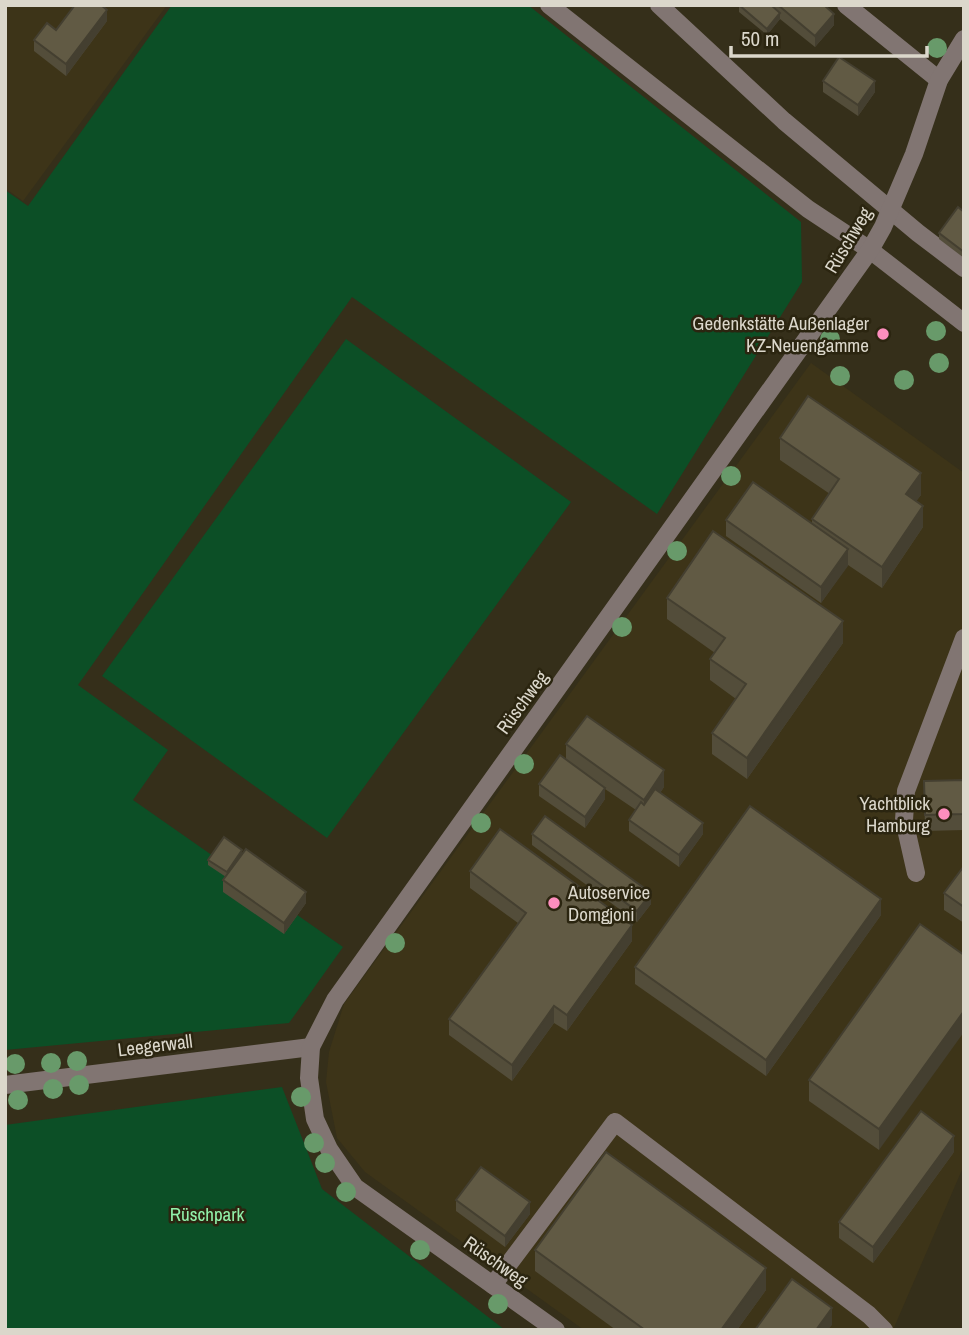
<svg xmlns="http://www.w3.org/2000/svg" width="969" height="1335" viewBox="0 0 969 1335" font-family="'Archivo Narrow',sans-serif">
	<rect width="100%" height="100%" fill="#352f1a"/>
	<g fill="#3d3418">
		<path d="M5 5H167L23 201 5 188Z"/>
		<path d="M811 363 964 473V1165L893 1330H584L365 1172 337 1138 326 1082 329 1052 344 1004Z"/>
	</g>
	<g fill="#0c4f26">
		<path d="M172 5H528L801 222 802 282 657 514 352 297 78 685 168 750 133 800 343 947 289 1023 5 1050V190L28 206Z"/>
		<path d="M346 339 571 502 327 838 102 676Z"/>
		<path d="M282 1087 322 1189 505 1330H5V1125Z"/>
	</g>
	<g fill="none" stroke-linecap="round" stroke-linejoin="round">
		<g stroke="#817572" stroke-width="18">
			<path d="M549 5 808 209 870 250 964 323"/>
			<path d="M659 5 784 121 918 233 964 268"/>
			<path d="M846 5 939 80"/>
			<path d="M916 873 904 820 906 791 964 638"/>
			<path d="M5 1085 311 1047"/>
			<path d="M493 1285 615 1122 869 1315 884 1330"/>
			<path d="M556 1330 355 1187 329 1149 315 1119 309 1078 311 1047 335 1000 870 250 883 227 914 154 939 80 964 39"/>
		</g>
	</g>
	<g fill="#689a6a">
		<circle cx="937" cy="48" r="10"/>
		<circle cx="936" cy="331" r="10"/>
		<circle cx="830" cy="339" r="10"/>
		<circle cx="939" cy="363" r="10"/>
		<circle cx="840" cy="376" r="10"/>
		<circle cx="904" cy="380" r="10"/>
		<circle cx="731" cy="476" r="10"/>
		<circle cx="677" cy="551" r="10"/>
		<circle cx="622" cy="627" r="10"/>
		<circle cx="524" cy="764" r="10"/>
		<circle cx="481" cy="823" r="10"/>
		<circle cx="395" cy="943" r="10"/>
		<circle cx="77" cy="1061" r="10"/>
		<circle cx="51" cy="1063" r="10"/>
		<circle cx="15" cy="1064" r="10"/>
		<circle cx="79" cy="1085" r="10"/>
		<circle cx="53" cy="1089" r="10"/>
		<circle cx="301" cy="1097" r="10"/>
		<circle cx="18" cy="1100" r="10"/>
		<circle cx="314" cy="1143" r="10"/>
		<circle cx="325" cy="1163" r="10"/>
		<circle cx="346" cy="1192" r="10"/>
		<circle cx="420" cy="1250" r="10"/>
		<circle cx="498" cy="1304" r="10"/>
	</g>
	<g fill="#534d3a">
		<path d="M739 5H824L834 25 815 47 780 19 767 35 739 12Z"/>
		<path d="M107 21 66 76 34 51V40L56 30Z"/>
		<path d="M823 81 875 92 858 116 823 92Z"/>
		<path d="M964 212V258L939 239V233Z"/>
		<path d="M780 438 921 495 916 501 923 527 882 588 848 565 821 603 726 536V520L812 524V519L830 494 780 460Z"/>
		<path d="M667 598 843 643 747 779 712 754V733L736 699 710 680V659L715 653 667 619Z"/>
		<path d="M566 744 664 787 660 793 703 834 679 867 629 831V820L636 810 605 789V799L585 828 539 796V784L566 760Z"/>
		<path d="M964 780V830L925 831 924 781Z"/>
		<path d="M532 834 651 904 637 922 532 845Z"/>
		<path d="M242 854 306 903 284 934 223 892V880L226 877 208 865V860Z"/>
		<path d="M964 866V923L944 910V893Z"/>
		<path d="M470 871 632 941 567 1031 554 1023 512 1081 449 1035V1019L518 923 470 888Z"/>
		<path d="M881 915 766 1076 635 984V967Z"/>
		<path d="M920 924 879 1150 809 1101V1080Z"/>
		<path d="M954 1152 873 1263 839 1238V1222Z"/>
		<path d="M456 1200 530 1214 505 1247 456 1211Z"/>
		<path d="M535 1250 766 1290 737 1330H616L535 1271Z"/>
	</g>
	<g fill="#443f30">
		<path d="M107 10V21L66 76V64Z"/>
		<path d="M780 13V19L767 35V29Z"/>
		<path d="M834 14V25L815 47V36Z"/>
		<path d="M875 81V92L858 116V105Z"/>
		<path d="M921 473V495L906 515V494Z"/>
		<path d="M923 506V527L882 588V567Z"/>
		<path d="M848 549V566L821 603V587Z"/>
		<path d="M843 621V643L747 779V758Z"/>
		<path d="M664 770V787L644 816V800Z"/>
		<path d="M605 788V799L585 828V817Z"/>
		<path d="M703 823V834L679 867V855Z"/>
		<path d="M242 850V855L227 878V872Z"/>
		<path d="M306 892V903L284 934V923Z"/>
		<path d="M651 893V904L637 922V911Z"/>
		<path d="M881 899V915L766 1076V1060Z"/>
		<path d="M632 925V941L567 1031V1015Z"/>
		<path d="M554 1006V1023L512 1081V1065Z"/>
		<path d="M964 1011V1032L879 1150V1129Z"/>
		<path d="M954 1136V1152L873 1263V1247Z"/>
		<path d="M530 1202V1214L505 1247V1236Z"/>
		<path d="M766 1268V1290L737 1330H721Z"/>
		<path d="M832 1308V1325L828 1330H816Z"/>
	</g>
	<g fill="#615a44" stroke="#443f30" stroke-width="2">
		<path d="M75 5H101L107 10 66 64 34 40 47 23 56 30Z"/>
		<path d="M739 5H771L780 13 767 29Z"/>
		<path d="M778 5H824L834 14 815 36Z"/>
		<path d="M839 57 875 81 858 105 823 81Z"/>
		<path d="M958 207 964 212V252L939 233Z"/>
		<path d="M808 396 921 473 906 494 923 506 882 567 812 519 839 479 780 438Z"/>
		<path d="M753 482 848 549 821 587 726 520Z"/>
		<path d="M713 531 843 621 747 758 712 733 746 684 710 659 725 638 667 598Z"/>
		<path d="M587 716 664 770 644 800 566 744Z"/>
		<path d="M560 755 605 788 585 817 539 784Z"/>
		<path d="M964 780V814L925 815 924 781Z"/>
		<path d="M655 789 703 823 679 855 629 820 641 802 644 805Z"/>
		<path d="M750 806 881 899 766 1060 635 967Z"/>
		<path d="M545 816 651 893 637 911 532 834Z"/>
		<path d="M500 829 632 925 567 1015 554 1006 512 1065 449 1019 526 913 470 871Z"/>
		<path d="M224 837 242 850 227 872 208 860Z"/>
		<path d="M246 849 306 892 284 923 223 880Z"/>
		<path d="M964 866V907L944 893Z"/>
		<path d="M920 924 964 955V1011L879 1129 809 1080Z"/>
		<path d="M921 1111 954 1136 873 1247 839 1222Z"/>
		<path d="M606 1152 766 1268 721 1330H645L535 1250Z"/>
		<path d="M481 1167 530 1202 505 1236 456 1200Z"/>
		<path d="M792 1279 832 1308 816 1330H755Z"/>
	</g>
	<g fill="#fd8ebe" stroke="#2b2510" stroke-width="2.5">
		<circle cx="883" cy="334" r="7"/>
		<circle cx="944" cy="814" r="7"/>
		<circle cx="554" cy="903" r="7"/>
	</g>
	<g text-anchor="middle" stroke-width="5" stroke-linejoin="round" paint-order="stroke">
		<g font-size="19" fill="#dbd7cb" stroke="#2b2510">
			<text transform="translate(848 240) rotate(-59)" y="7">Rüschweg</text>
			<text transform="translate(522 702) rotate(-54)" y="7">Rüschweg</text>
			<text transform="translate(155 1045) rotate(-7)" y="7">Leegerwall</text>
			<text transform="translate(496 1261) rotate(35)" y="7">Rüschweg</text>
		</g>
		<g font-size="19" fill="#dbd7cb" stroke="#2b2510" text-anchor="end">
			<text x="869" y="330">Gedenkstätte Außenlager<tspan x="869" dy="22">KZ-Neuengamme</tspan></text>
			<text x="930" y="810">Yachtblick<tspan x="930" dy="22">Hamburg</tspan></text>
			<text x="568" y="899" text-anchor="start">Autoservice<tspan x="568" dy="22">Domgjoni</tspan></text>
		</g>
		<g font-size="19" fill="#92f2ab" stroke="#2b2510">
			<text x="207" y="1221">Rüschpark</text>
		</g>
	</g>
	<rect width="969" height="1335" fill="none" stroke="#dbd7cb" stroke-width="14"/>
	<path d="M731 46v10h196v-10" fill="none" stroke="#dbd7cb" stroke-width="3.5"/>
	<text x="741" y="46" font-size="21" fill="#dbd7cb" stroke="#2b2510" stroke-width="5" paint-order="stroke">50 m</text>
</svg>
